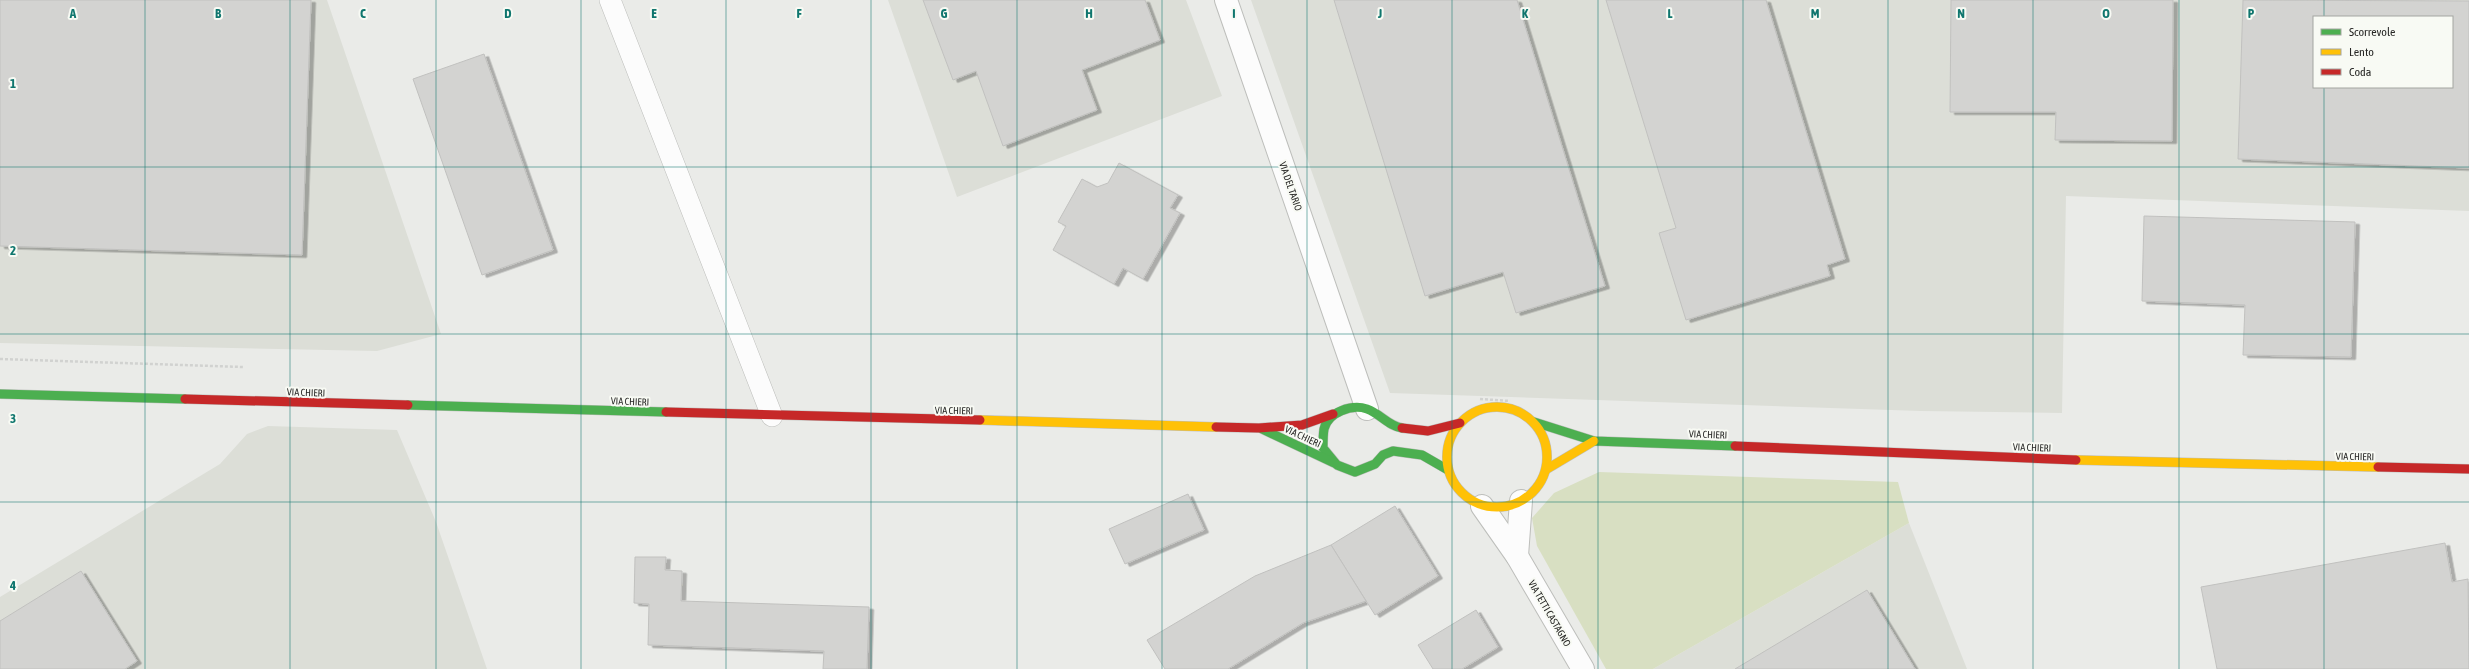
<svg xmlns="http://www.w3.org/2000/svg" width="2469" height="669" viewBox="0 0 2469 669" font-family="'Asap Condensed',sans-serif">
	<defs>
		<filter id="shadow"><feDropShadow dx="4.5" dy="2.5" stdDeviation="0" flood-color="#0004"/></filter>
	</defs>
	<rect width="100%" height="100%" fill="#eaebe8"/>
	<g fill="#dcded7" fill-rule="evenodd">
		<path d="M0 0H327L441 334 377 351 0 343Z"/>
		<path d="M888 0H1186L1222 96 957 197Z"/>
		<path d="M1251 0H2469V211L2066 196 2062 413 1921 411 1390 393ZM2314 17H2452V87H2314Z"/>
		<path d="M268 426 397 430 436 522 487 669H0V597L220 464 247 434Z"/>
		<path d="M1909 523 1967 669H1653Z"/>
	</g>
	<path fill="#d8dfc2" d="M1599 472 1898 482 1909 523 1653 669H1606L1537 546 1532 518 1554 493Z"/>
	<g fill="#d3d3d1" stroke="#c1c1bf" fill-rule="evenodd" filter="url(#shadow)">
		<path d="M0 0H311L302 255 0 246Z"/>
		<path d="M923 0H1145L1160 40 1082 70 1097 110 1003 146 976 71 953 80Z"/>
		<path d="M1334 0H1517L1605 286 1516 313 1503 272 1425 296Z"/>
		<path d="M1606 0H1766L1845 259 1827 265 1830 276 1686 320 1659 233 1676 228Z"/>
		<path d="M1951 0H2173L2172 141 2055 140 2056 112H1950Z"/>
		<path d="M2243 0 2469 1V168L2238 159ZM2314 17H2452V87H2314Z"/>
		<path d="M484 54 553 250 482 275 413 79Z"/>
		<path d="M1119 163 1178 195 1170 208 1180 213 1143 279 1123 268 1114 284 1053 250 1066 226 1058 222 1082 179 1097 187 1108 183Z"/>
		<path d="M2144 216 2355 222 2351 357 2243 355 2245 305 2142 301Z"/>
		<path d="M1188 494 1204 530 1125 564 1109 529Z"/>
		<path d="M1395 506 1438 576 1375 615 1331 545Z"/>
		<path d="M2445 543 2452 582 2468 579 2469 669H2217L2201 587Z"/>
		<path d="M1331 545 1366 601 1303 623 1228 669H1165L1147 640 1255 576Z"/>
		<path d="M635 557H666L665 570 682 571 681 601 869 607 867 669H823L824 651 648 645 649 604 634 603Z"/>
		<path d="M81 571 137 661 125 669H0V621Z"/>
		<path d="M1867 590 1915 669H1735Z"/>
		<path d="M1476 610 1498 647 1462 669H1433L1418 645Z"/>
	</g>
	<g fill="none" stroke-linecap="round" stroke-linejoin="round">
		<g stroke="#bdbebb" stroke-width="22">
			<path id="lane" d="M610 0 772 416"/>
		</g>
		<g stroke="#bdbebb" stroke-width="24">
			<g id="street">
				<path d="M1226 0 1367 409"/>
				<path d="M1482 506 1517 556 1583 669"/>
				<path d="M1517 556 1521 501"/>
			</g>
		</g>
		<g stroke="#bdbebb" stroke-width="10">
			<g id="fast">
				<path d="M0 394 185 399"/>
				<path d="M408 405 666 412"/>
				<path d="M1534 422 1594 441 1735 446"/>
				<path d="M1402 428C1388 426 1381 414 1367 409 1352 404 1328 412 1324 429 1323 435 1323 442 1323 448L1337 465 1355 472 1375 464 1383 455 1393 451 1422 455 1448 470"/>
				<path d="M1262 429 1334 463"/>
			</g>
		</g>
		<g stroke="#bdbebb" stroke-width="10">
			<g id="slow">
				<circle cx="1497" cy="457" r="50"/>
				<path d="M980 420 1216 427"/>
				<path d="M2076 460 2378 467"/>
				<path d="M1547 469 1594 441"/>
			</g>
		</g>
		<g stroke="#bdbebb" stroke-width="10">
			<g id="jam">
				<path d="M185 399 408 405"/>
				<path d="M666 412 980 420"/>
				<path d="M1216 427 1259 428 1302 425 1333 414"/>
				<path d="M1402 428 1428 431 1460 423"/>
				<path d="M1735 446 2076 460"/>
				<path d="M2378 467 2469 469"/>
			</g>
		</g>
		<g stroke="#d1d2d0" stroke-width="2.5" stroke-dasharray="3 2" stroke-linecap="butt">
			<path d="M0 359 243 367"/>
			<path d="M1480 399 1510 401"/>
		</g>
		<use href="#lane" stroke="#fcfcfc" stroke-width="21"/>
		<use href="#street" stroke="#fcfcfc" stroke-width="22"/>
		<use href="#fast" stroke="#4caf50" stroke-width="9"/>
		<use href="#slow" stroke="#ffc107" stroke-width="9"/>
		<use href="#jam" stroke="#c62828" stroke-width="9"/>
	</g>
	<path fill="none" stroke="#0f766e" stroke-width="1" stroke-opacity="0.55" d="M145 0V669M290 0V669M436 0V669M581 0V669M726 0V669M871 0V669M1017 0V669M1162 0V669M1307 0V669M1452 0V669M1598 0V669M1743 0V669M1888 0V669M2033 0V669M2179 0V669M2324 0V17M2324 87V669M0 167H2469M0 334H2469M0 502H2469"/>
	<g text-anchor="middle" stroke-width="4" stroke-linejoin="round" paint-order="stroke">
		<g font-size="10" fill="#272725" stroke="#f8faf4">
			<text transform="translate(1291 186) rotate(71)" y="4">VIA DEL TARIO</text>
			<text transform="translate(306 392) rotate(2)" y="4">VIA CHIERI</text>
			<text transform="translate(630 401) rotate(2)" y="4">VIA CHIERI</text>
			<text transform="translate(954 410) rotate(1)" y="4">VIA CHIERI</text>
			<text transform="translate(1708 434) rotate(2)" y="4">VIA CHIERI</text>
			<text transform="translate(1303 436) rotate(25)" y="4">VIA CHIERI</text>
			<text transform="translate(2032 447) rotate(2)" y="4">VIA CHIERI</text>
			<text transform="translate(2355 456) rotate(1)" y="4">VIA CHIERI</text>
			<text transform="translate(1550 613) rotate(60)" y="4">VIA TETTI CASTAGNO</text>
		</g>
	</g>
	<g font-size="13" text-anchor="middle" font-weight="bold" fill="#0f766e" stroke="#f8faf4" stroke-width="4" stroke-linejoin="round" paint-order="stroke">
		<text x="73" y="18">A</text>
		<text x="218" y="18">B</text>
		<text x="363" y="18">C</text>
		<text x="508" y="18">D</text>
		<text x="654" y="18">E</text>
		<text x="799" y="18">F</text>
		<text x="944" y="18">G</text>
		<text x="1089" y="18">H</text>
		<text x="1234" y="18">I</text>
		<text x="1380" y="18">J</text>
		<text x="1525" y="18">K</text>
		<text x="1670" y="18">L</text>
		<text x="1815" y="18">M</text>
		<text x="1961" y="18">N</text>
		<text x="2106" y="18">O</text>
		<text x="2251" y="18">P</text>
		<text x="13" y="88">1</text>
		<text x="13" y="255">2</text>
		<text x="13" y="423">3</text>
		<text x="13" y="590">4</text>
	</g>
	<rect x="2313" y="16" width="140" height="72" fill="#f8faf4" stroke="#a4a6a1"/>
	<rect x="2321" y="29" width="20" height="6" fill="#4caf50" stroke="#a4a6a1"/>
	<text x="2349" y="36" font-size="12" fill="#272725">Scorrevole</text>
	<rect x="2321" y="49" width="20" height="6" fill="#ffc107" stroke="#a4a6a1"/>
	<text x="2349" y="56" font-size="12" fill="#272725">Lento</text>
	<rect x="2321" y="69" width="20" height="6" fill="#c62828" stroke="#a4a6a1"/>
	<text x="2349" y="76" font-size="12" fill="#272725">Coda</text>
</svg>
